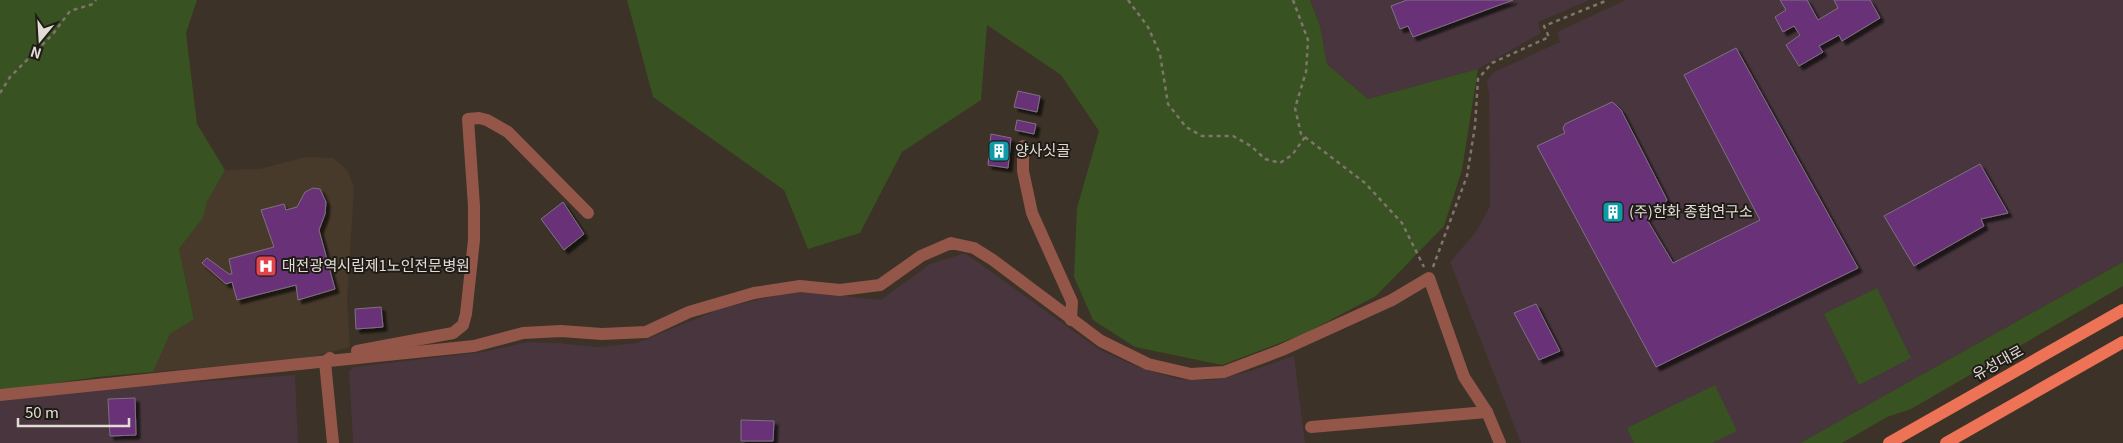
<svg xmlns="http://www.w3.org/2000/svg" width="2123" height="443" viewBox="0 0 2123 443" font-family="Georgia,'Noto Sans KR',serif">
	<defs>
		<filter id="shadow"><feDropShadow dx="4" dy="4" stdDeviation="1" flood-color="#0009"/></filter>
	</defs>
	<rect width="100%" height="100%" fill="#3c3227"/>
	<g fill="#48353d">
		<path d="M1310 0H1590L1538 22 1541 33 1478 69 1368 99 1327 64 1320 26Z"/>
		<path d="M1626 0H2123V262L1800 443H1521L1450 262 1476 232 1490 206 1489 95 1487 81 1494 72 1560 42 1557 32Z"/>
		<path d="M965 253 1100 350 1138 367 1178 379 1214 380 1250 371 1294 356 1305 443H353L349 372 353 367 483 352 528 342 559 343 597 347 637 343 720 309 781 294 808 292 881 300 930 264Z"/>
		<path d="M295 375 298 443H0V401L135 386Z"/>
	</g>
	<path fill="#483a2a" d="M306 157 333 158 347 170 354 187 347 300 350 347 308 358 153 372 170 334 194 318 179 249 203 218 207 202 225 170 260 169Z"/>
	<g fill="#385221">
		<path d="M0 0H197L186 33 197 124 225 170 207 202 203 218 179 249 194 319 170 334 153 372 97 377 0 391Z"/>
		<path d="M627 0H1310L1320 26 1327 64 1368 99 1478 69 1462 170 1444 226 1376 296 1306 333 1222 365 1135 347 1093 320 1074 277 1077 208 1099 131 1061 75 987 25 981 100 902 152 860 233 808 249 784 190 653 97Z"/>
		<path d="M2123 262V286L1911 409 1887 417 1842 443H1800Z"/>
		<path d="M1877 288 1911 358 1859 385 1824 314Z"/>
		<path d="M1715 385 1737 431 1712 443H1634L1627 428Z"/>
	</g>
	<g fill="#693078" stroke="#7d7380" filter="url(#shadow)">
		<path d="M1407 0H1513L1413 37 1408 26 1400 29 1391 6Z"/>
		<path d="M1780 0H1807L1818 20 1838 8 1834 0H1870L1880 18 1842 41 1839 35 1819 46 1823 52 1799 66 1786 45 1800 35 1794 26 1783 32 1775 17 1786 10Z"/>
		<path d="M1736 48 1858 268 1656 367 1537 146 1565 133 1563 128 1565 124 1612 102 1616 105 1621 110 1667 200 1663 205 1646 218 1673 263 1760 220 1684 75Z"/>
		<path d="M1018 91 1040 96 1037 112 1014 107Z"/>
		<path d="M1017 120 1036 124 1034 134 1015 130Z"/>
		<path d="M991 134 1011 138 1008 168 988 165Z"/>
		<path d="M1980 164 2008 213 1981 219 1984 226 1914 266 1884 216Z"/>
		<path d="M313 188 320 189 326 202 325 214 319 230 335 289 298 300 296 285 237 300 232 282 226 284 202 263 207 258 229 274H232L229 259 274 247 261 210 284 204 286 210 297 207 305 192Z"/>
		<path d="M563 202 584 234 564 250 541 219Z"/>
		<path d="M1536 304 1560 351 1539 360 1514 313Z"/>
		<path d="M381 307 383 327 356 329 355 309Z"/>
		<path d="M135 398 136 435 110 436 108 399Z"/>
		<path d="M741 420 774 421 773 441H741Z"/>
	</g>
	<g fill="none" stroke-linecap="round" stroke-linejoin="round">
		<g stroke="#7e766c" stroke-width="2.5" stroke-dasharray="4 4" stroke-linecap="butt">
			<path d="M1128 0 1148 27 1160 54 1168 104 1186 127 1202 136H1233L1251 146 1265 159 1280 163 1292 155 1305 137"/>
			<path d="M1293 0 1308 40 1306 72 1295 108 1301 134 1365 183 1402 223 1424 267"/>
			<path d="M0 93 10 77 53 34 70 11 93 4 96 0"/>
			<path d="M1433 267 1467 176 1475 126 1478 79 1492 63 1549 37 1544 26 1608 0"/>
		</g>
		<g stroke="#935648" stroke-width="12">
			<path d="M1023 146V171L1032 213 1072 302 1071 320"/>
			<path d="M357 351 453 333 463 325 466 314 474 240V206L468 119 479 118 487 120 508 132 588 213"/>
			<path d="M330 358 325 362 333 443"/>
			<path d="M0 395 474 346 523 333 561 331 602 334 646 332 689 312 754 293 800 286 840 290 880 285 921 256 951 243 974 248 993 260 1101 341 1148 364 1191 374 1224 372 1282 350 1392 300 1429 278 1464 377 1487 412 1500 443"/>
			<path d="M1311 427 1487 412"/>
		</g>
		<g stroke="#ee7255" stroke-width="12">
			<path d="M1889 443 2123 310"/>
			<path d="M1946 443 2123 342"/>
		</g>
	</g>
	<defs>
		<g id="building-square" transform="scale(1.125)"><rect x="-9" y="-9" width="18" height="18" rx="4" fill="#0f9aa8" stroke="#1f1b16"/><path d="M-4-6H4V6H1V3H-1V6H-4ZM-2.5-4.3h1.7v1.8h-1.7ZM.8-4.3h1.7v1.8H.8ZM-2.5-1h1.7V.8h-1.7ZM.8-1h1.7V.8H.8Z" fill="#fff"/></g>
		<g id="hospital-square" transform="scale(1.125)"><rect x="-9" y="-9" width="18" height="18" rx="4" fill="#e0444e" stroke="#1f1b16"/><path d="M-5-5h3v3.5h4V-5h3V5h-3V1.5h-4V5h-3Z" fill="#fff"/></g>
	</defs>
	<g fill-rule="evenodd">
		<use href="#building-square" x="999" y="151"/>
		<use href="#building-square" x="1613" y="212"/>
		<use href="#hospital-square" x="266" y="266"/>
	</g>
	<g text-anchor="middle" stroke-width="4" stroke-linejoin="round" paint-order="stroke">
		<g font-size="15" fill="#e2dcd5" stroke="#1f1b16" text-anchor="start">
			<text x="1015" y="156">양사싯골</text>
			<text x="1629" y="217">(주)한화 종합연구소</text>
			<text x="282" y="271">대전광역시립제1노인전문병원</text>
		</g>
		<g font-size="15" fill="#e2dcd5" stroke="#1f1b16">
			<text transform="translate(1998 363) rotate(-29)" y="5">유성대로</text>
		</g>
	</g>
	<g transform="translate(40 40) rotate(198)" stroke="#1f1b16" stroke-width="4" paint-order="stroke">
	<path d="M0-4L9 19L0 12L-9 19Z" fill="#e2dcd5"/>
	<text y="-8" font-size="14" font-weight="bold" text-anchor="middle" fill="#e2dcd5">N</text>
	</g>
	<path d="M18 418v8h111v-8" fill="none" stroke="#e2dcd5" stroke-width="2.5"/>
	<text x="25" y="418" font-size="15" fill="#e2dcd5" stroke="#1f1b16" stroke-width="4" paint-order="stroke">50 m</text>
</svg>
